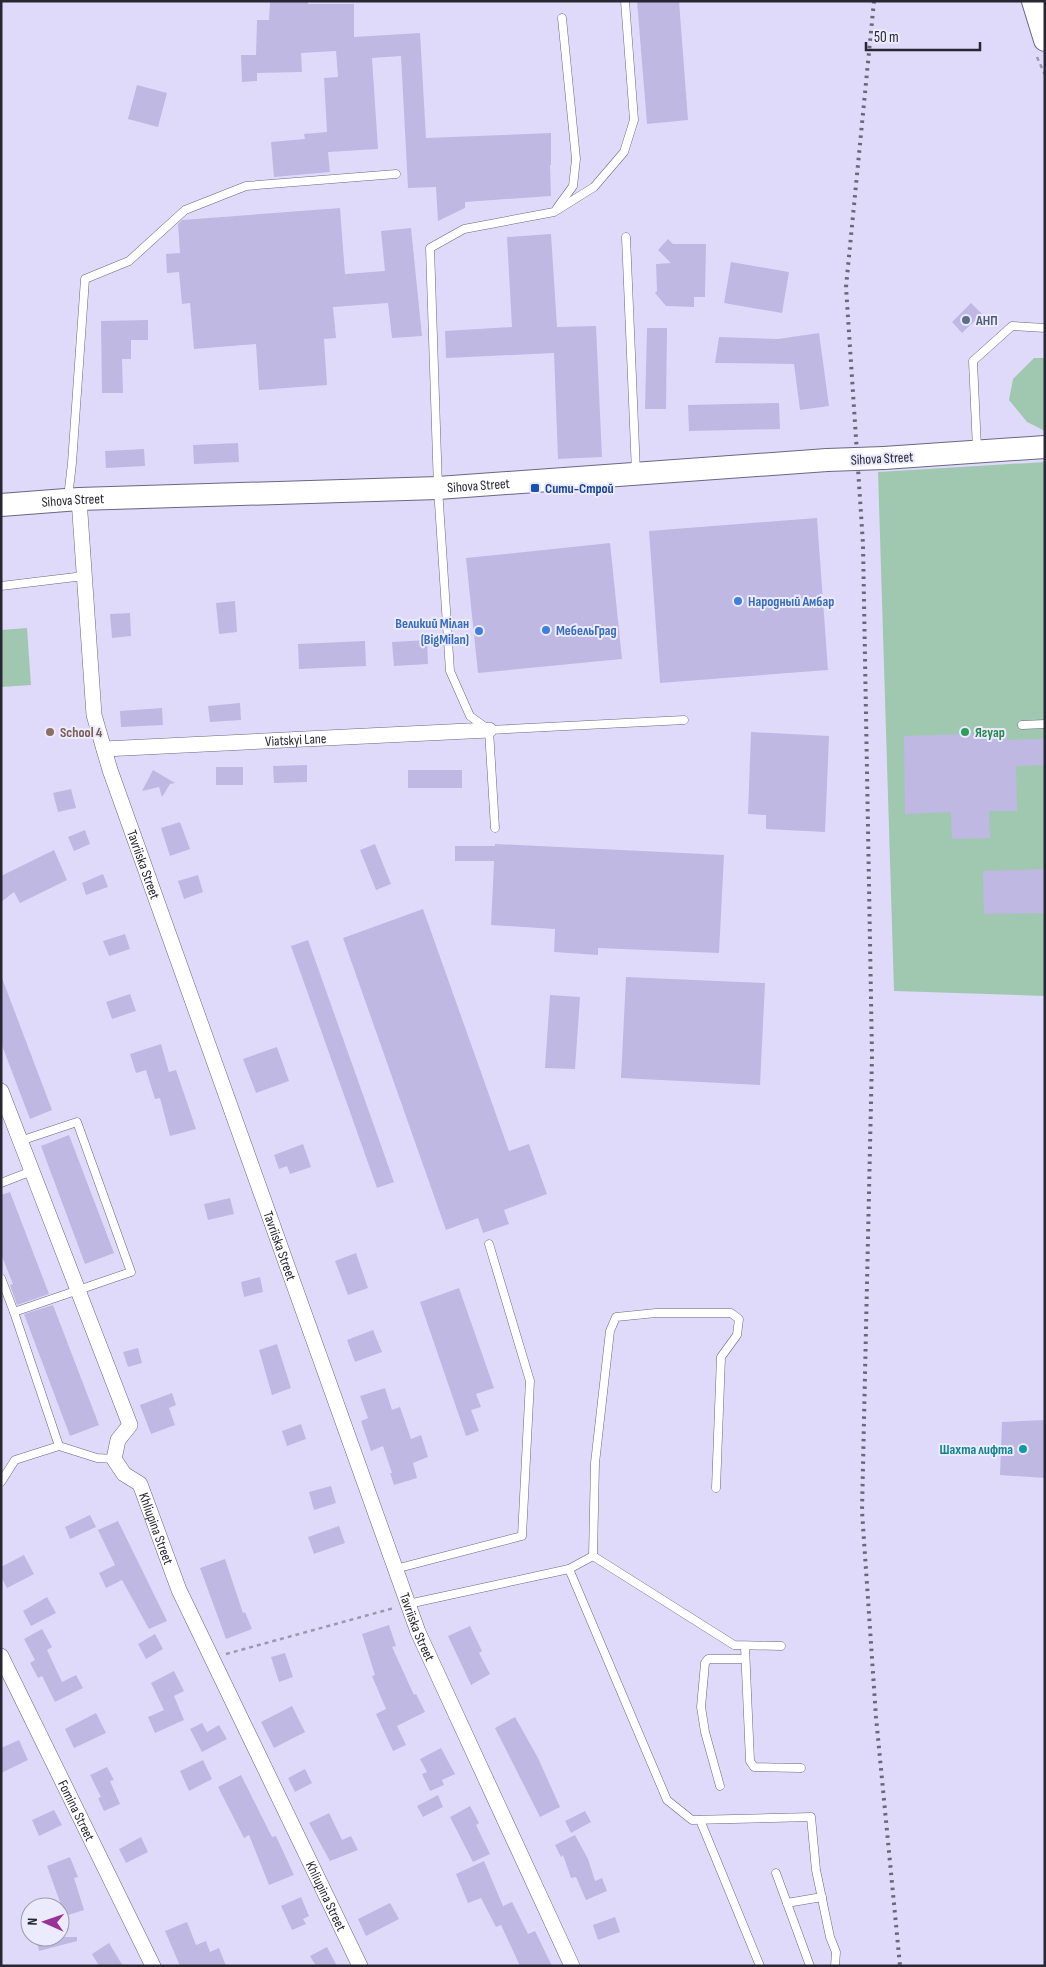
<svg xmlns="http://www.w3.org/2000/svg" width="1046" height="1967" viewBox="0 0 1046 1967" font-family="'Sofia Sans Condensed',sans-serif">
	<rect width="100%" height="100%" fill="#e0dafa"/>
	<g fill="#a0c8b1">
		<path d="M1034 358H1045V431L1027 422 1009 400 1013 379Z"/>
		<path d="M1045 462V996L894 991 878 472Z"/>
		<path d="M27 628 31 685 1 687V630Z"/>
	</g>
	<g fill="#bfb8e3">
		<path d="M270 1H308V4H354V37L420 33 426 138 551 133V165H550L551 196 465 202V208L438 221 436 187 408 188 401 56 372 58 378 149 328 152 330 172 274 177 271 142 305 139 304 134 327 132 324 78 338 77 336 51 301 53 302 72 257 73V81L242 82 241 55H256L257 20H269Z"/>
		<path d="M637 1H679L688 120 647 124Z"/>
		<path d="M137 85 167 93 158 127 128 119Z"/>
		<path d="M340 208 345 274 385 271 381 231 411 228 422 336 392 338 388 303 333 307 336 338 324 339 327 385 259 390 256 344 194 349 190 303 182 304 179 272 167 273 166 254 180 253 178 224 182 220Z"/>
		<path d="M551 234 557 327 596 326 602 457 558 459 554 353 446 358 445 331 512 327 507 237Z"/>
		<path d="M668 239 673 244H706L705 297H694V307L666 306 655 293 657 291 656 264 671 263 658 250Z"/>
		<path d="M731 262 789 272 782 313 724 303Z"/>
		<path d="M971 303 982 314 962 333 952 322Z"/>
		<path d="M148 320V340H131V359H122L123 393H102L101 321Z"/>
		<path d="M647 328H667L666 409H645Z"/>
		<path d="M819 333 829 406 800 410 794 364 715 363 719 337 778 339Z"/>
		<path d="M779 403 780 429 689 431 688 405Z"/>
		<path d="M238 443 239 462 194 464 193 445Z"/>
		<path d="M144 449 145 466 106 468 105 451Z"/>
		<path d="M817 518 828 670 660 683 649 531Z"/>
		<path d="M610 543 622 659 478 673 466 558Z"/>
		<path d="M235 601 237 632 219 634 216 603Z"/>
		<path d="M130 613 131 636 112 638 110 614Z"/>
		<path d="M427 640 428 664 394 666 392 642Z"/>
		<path d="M365 641 366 666 299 669 298 644Z"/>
		<path d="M240 703 241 720 210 722 208 706Z"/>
		<path d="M162 708 163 725 121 727 120 711Z"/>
		<path d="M751 732 829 736 825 832 766 829V815L748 814Z"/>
		<path d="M1007 733V740L1045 739V765L1016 766 1017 811H989L990 838 952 839 951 812 905 814 904 736Z"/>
		<path d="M307 765V782L274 783 273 766Z"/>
		<rect x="216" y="767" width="27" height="18"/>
		<path d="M153 770 175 783 170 784 162 797 159 787 142 791Z"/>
		<rect x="408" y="770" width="54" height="18"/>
		<path d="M71 789 76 808 58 812 53 793Z"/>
		<path d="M180 822 190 849 170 856 161 828Z"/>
		<path d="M85 830 90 844 74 851 68 837Z"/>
		<path d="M375 844 391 884 376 890 360 850Z"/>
		<path d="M495 844 724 855 719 953 598 948V955L554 952 555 929 491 925 494 861H455V846H495Z"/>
		<path d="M54 850 67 880 20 903 14 892 1 902V876Z"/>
		<path d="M1045 869V913L984 914 983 871Z"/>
		<path d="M103 874 108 887 86 895 82 883Z"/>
		<path d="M198 875 203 892 184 899 178 881Z"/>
		<path d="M423 909 509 1151 529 1144 547 1194 504 1210 509 1224 483 1233 478 1218 446 1230 343 938Z"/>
		<path d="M125 934 130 949 109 956 103 941Z"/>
		<path d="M308 940 394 1182 377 1188 291 946Z"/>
		<path d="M626 977 765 983 760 1085 621 1078Z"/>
		<path d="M2 978 52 1110 30 1119 1 1043Z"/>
		<path d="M130 994 136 1011 112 1019 106 1002Z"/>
		<path d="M550 995 580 997 575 1069 545 1068Z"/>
		<path d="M161 1044 169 1072 176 1070 196 1129 170 1136 160 1098 155 1099 146 1070 136 1073 130 1054Z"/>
		<path d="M277 1047 289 1081 256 1093 243 1059Z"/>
		<path d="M69 1135 114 1253 85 1264 41 1146Z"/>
		<path d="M303 1144 311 1167 290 1174 287 1166 279 1169 274 1155Z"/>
		<path d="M10 1192 49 1294 17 1305 10 1285 13 1284 1 1254V1195Z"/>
		<path d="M230 1198 234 1214 208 1220 204 1204Z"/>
		<path d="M356 1253 368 1288 348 1295 335 1261Z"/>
		<path d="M260 1277 263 1292 244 1297 241 1282Z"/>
		<path d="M459 1288 494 1388 476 1394 481 1407 471 1410 479 1431 466 1436 420 1302Z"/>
		<path d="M53 1305 99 1425 70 1436 24 1314Z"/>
		<path d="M373 1330 382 1352 355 1362 347 1340Z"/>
		<path d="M277 1344 291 1388 272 1395 259 1350Z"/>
		<path d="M138 1348 142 1363 128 1367 123 1352Z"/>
		<path d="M385 1388 392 1410 400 1407 411 1439 421 1435 428 1457 413 1463 417 1478 394 1485 390 1473H392L383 1446 371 1451 361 1421 368 1418 360 1396Z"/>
		<path d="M172 1393 176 1405 169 1408 175 1425 151 1434 140 1405Z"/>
		<path d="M1045 1420V1478L1000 1475 1002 1422Z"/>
		<path d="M301 1424 306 1439 287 1446 282 1431Z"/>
		<path d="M331 1486 336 1503 314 1510 309 1492Z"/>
		<path d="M90 1515 96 1527 70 1539 65 1527Z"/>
		<path d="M118 1521 167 1621 149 1629 122 1580 106 1588 99 1573 115 1565 98 1530Z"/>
		<path d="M339 1526 345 1543 314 1554 308 1537Z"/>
		<path d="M24 1555 34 1574 7 1588 1 1577V1567Z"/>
		<path d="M225 1559 243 1613 245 1612 252 1629 226 1639 200 1568Z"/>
		<path d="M47 1597 56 1613 31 1626 23 1611Z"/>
		<path d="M389 1625 396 1646 392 1647 414 1695 416 1694 425 1712 397 1726 406 1745 393 1751 376 1714 386 1709 372 1676 375 1675 362 1634Z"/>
		<path d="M470 1626 482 1651 479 1653 490 1674 471 1685 448 1636Z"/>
		<path d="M42 1629 52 1647 47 1650 62 1682 76 1675 83 1688 55 1702 42 1676 38 1678 30 1663 35 1660 24 1639Z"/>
		<path d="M155 1634 163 1649 146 1659 138 1644Z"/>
		<path d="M285 1653 293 1677 279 1682 271 1657Z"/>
		<path d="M174 1671 184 1691 174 1696 184 1720 155 1733 148 1717 164 1710 151 1683Z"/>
		<path d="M292 1706 305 1732 274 1748 261 1722Z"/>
		<path d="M96 1713 106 1733 74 1748 65 1729Z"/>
		<path d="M515 1717 538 1758 560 1807 540 1817 495 1728Z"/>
		<path d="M202 1723 207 1732 219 1725 227 1739 202 1752 190 1729Z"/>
		<path d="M19 1740 28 1760 1 1773V1748Z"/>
		<path d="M441 1748 455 1774 442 1780 444 1785 430 1791 422 1774 427 1772 420 1759Z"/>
		<path d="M203 1760 212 1779 189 1791 180 1771Z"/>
		<path d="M107 1767 114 1780 110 1781 120 1804 104 1811 98 1798 101 1797 90 1775Z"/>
		<path d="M305 1769 312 1783 295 1792 288 1778Z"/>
		<path d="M241 1775 272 1837 276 1836 294 1875 269 1885 249 1835 244 1838 218 1787Z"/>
		<path d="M438 1795 443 1807 423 1817 417 1806Z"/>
		<path d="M470 1806 479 1823 476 1825 490 1854 473 1862 450 1817Z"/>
		<path d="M54 1810 62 1825 39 1836 32 1820Z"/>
		<path d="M585 1811 591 1822 571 1833 565 1821Z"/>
		<path d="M329 1813 342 1840 351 1836 358 1850 330 1861 309 1823Z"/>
		<path d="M575 1835 588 1859 595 1881 602 1878 607 1891 586 1900 576 1877 571 1878 563 1855 561 1857 555 1845Z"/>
		<path d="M141 1837 148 1852 126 1863 119 1849Z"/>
		<path d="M70 1857 78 1877 74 1878 84 1910 65 1916 47 1866Z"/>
		<path d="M484 1861 503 1906 512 1902 528 1934 535 1931 552 1966H520L501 1925 496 1927 481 1898 468 1903 456 1874Z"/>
		<path d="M301 1897 309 1916 303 1919 306 1924 292 1930 281 1906Z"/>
		<path d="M390 1903 399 1919 366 1936 358 1919Z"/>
		<path d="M615 1917 620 1932 598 1940 593 1925Z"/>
		<path d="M187 1922 196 1945 206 1941 210 1952 219 1948 226 1966H180L165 1931Z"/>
		<path d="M36 1937H77V1941L39 1951Z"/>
		<path d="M109 1943 123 1966H99L92 1954Z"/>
		<path d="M327 1947 337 1966H316L310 1956Z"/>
	</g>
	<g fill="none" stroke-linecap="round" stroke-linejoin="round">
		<g stroke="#6b6682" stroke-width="9">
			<g id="lane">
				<path d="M557 208 573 186 576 159 562 18"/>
				<path d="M626 237 636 472"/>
				<path d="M977 449 973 361 1012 326 1045 328"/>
				<path d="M68 498 72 463 85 279 129 261 185 210 246 186 396 174"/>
				<path d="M1 586 84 576"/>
				<path d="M1022 725 1045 724"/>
				<path d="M489 730 684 720"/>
				<path d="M495 828 489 730 470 716 450 671 438 488 430 248 464 229 554 212 594 187 624 152 634 120 625 1"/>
				<path d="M1 1183 32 1171"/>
				<path d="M1 1278 14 1312 59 1446"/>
				<path d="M14 1312 131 1272 77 1122 20 1141"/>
				<path d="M1 1482 15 1460 59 1446 97 1458 114 1459"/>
				<path d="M593 1556 734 1645 781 1646"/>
				<path d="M395 1569 522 1536 530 1381 489 1244"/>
				<path d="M569 1569 667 1800 692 1820 811 1817 816 1870 830 1937 836 1952 835 1966"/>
				<path d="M408 1604 569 1569 593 1556 595 1463 610 1331 616 1317 656 1313H731L739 1319 737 1335 721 1357 716 1488"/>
				<path d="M745 1647 750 1761 754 1767 801 1768"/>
				<path d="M720 1786 705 1732 701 1707 705 1663 708 1659H745"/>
				<path d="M700 1820 760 1966"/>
				<path d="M776 1873 810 1966"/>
				<path d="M787 1903 822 1897"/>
			</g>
		</g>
		<g stroke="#6b6682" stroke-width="16">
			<g id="street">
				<path id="s1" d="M79 499 94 715 110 770 418 1632 572 1966"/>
				<path id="s2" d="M104 749 489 730"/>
				<path id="s3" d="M1 1091 130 1425 118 1440 114 1459 124 1474 140 1484 179 1590 360 1966"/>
				<path id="s4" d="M1 1656 153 1966"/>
			</g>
		</g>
		<g stroke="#6b6682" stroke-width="24">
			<g id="secondary">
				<path d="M1033 1 1045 40"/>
				<path d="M884 458 1045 447"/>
				<path id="s5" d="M1 505 79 499 438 488 827 460"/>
			</g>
		</g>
		<g stroke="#9c98b0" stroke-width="2.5" stroke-dasharray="4 4" stroke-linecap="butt">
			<path d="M1037 57 1045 75"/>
			<path d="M226 1654 394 1608"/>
		</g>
		<use href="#lane" stroke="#fff" stroke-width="8"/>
		<use href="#street" stroke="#fff" stroke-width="15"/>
		<use href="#secondary" stroke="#fff" stroke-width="22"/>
		<path stroke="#6a677a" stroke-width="4" stroke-dasharray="2.5 5" stroke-linecap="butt" d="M874 1 846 287 863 544 872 1056 862 1511 876 1717 900 1966"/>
		<g stroke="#6b6682" stroke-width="24" stroke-linecap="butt">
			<path id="secondary-bridge" d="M827 460 884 458"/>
		</g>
		<use href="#secondary-bridge" stroke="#fff" stroke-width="22"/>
	</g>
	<circle fill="#5c6f8a" stroke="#eceafd" stroke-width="2" cx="966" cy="320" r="5"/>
	<rect fill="#1a4fb4" stroke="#eceafd" stroke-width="2" x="530" y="483" width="10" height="10" rx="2.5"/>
	<g fill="#3f7fe0" stroke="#eceafd" stroke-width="2">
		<circle cx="738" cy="601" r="5"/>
		<circle cx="546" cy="630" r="5"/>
		<circle cx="479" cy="631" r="5"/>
	</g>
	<circle fill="#8d6e63" stroke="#eceafd" stroke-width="2" cx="50" cy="732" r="5"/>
	<circle fill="#2e9e5b" stroke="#eceafd" stroke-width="2" cx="965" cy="732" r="5"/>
	<circle fill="#0f9aa8" stroke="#eceafd" stroke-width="2" cx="1023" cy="1449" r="5"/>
	<g text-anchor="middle" stroke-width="4" stroke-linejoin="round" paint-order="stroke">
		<g font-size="14" font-weight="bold" fill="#4e5e75" stroke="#eceafd" text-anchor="start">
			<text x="976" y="325">АНП</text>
		</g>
		<g font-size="14" fill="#282632" stroke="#eceafd">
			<text transform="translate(882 458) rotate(-3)" y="5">Sihova Street</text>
			<text dy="5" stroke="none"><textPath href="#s5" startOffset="478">Sihova Street</textPath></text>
			<text dy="5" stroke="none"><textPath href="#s5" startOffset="72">Sihova Street</textPath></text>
			<text dy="5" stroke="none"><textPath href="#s2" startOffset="192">Viatskyi Lane</textPath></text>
			<text dy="5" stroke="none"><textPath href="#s1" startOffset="374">Tavriiska Street</textPath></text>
			<text dy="5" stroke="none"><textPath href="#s1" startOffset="779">Tavriiska Street</textPath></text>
			<text dy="5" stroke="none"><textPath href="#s3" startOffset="481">Khliupina Street</textPath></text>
			<text dy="5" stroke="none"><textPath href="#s1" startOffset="1184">Tavriiska Street</textPath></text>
			<text dy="5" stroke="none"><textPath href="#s4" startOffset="172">Fomina Street</textPath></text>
			<text dy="5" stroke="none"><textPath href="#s3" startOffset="886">Khliupina Street</textPath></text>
		</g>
		<g font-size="14" font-weight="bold" fill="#164399" stroke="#eceafd" text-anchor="start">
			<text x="545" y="493">Сити-Строй</text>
		</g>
		<g font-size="14" font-weight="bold" fill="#366cbe" stroke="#eceafd" text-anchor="start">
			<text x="748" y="606">Народный Амбар</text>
			<text x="469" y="628" text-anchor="end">Великий Мілан<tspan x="469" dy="16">(BigMilan)</tspan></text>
			<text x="556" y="635">МебельГрад</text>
		</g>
		<g font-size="14" font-weight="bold" fill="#785e54" stroke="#eceafd" text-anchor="start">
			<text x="60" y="737">School 4</text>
		</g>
		<g font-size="14" font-weight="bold" fill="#27864d" stroke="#eceafd" text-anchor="start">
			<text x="975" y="737">Ягуар</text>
		</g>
		<g font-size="14" font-weight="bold" fill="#0d838f" stroke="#eceafd" text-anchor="end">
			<text x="1013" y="1454">Шахта лифта</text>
		</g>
	</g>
	<rect width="1046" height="1967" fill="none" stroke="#282632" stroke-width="5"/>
	<g transform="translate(45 1922) rotate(272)"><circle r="24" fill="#eceafd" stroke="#9e9cac"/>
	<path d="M0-4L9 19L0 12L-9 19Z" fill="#983297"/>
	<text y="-8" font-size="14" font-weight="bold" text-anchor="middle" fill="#282632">N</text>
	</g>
	<path d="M866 42v8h114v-8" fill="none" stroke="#282632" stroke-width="2.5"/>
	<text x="874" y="42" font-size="15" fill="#282632" stroke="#eceafd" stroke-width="4" paint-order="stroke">50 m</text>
</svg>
